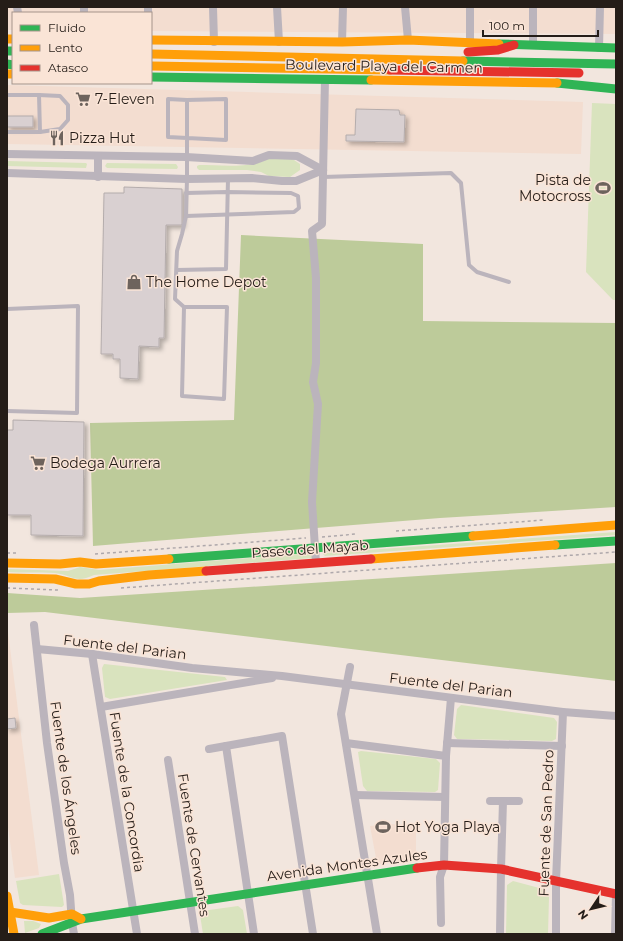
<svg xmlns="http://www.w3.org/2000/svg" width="623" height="941" viewBox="0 0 623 941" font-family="Montserrat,sans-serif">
	<defs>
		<filter id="shadow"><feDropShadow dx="3" dy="3" stdDeviation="2" flood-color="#0004"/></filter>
	</defs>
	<rect width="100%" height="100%" fill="#f2e6de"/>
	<g fill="#f3ddd0">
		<path d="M7 7H616V34L151 31V13H13V30H7Z"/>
		<path d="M7 85 583 102 581 154 7 144Z"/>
		<path d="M7 624 39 875 15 878 7 820Z"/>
		<path d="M388 824 416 825V860L379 864 376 858 370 826Z"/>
	</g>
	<g fill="#d9e3be">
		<path d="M592 103 616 104V300H613L586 272Z"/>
		<path d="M269 158H291L300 164V170L290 177 269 176 261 172 247 170H199L197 168V166L199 165C221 165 251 169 269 158Z"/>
		<path d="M7 161 86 163 87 164 86 168 7 166Z"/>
		<path d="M107 163 176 164 178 167 177 169 107 168 105 166Z"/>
		<path d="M616 532V535L325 556 323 554 325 553Z"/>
		<path d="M311 553 313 556 312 558 94 575C75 584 73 575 55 573 39 572 23 573 7 572V569L68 571 80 567 99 570Z"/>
		<path d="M104 664 225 677 227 680 110 699 105 697 102 668Z"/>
		<path d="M461 705 554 718 557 722 556 739 552 741 457 739 454 735 457 709Z"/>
		<path d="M361 751 436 759 440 763 438 790 435 792 367 791 363 786 358 752Z"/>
		<path d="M59 874 64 905 62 907 23 905 20 903 16 881Z"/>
		<path d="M513 881 543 889 549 897 548 934H506L507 885Z"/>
		<path d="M238 906 243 910 247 934H203L200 915 202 911Z"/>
		<path d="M24 921H33L41 924 39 928 25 933Z"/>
	</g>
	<g fill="#bdcb9a">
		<path d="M241 235 423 244V321L616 323V507L440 518 93 546 90 423 234 420Z"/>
		<path d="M616 563V681L45 612 7 613V593L80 598Z"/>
	</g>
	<g fill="#d9d0d1" stroke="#b4acac" filter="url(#shadow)">
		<path d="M356 109 399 110 400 115H405L404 142 346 141V135H355Z"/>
		<rect x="7" y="116" width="26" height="11"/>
		<path d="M124 187 182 189V225H166L164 338H159V347L139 346 138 379 120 378V359H113V354H101L104 193H124Z"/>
		<path d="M13 420 84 422 83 536 31 535V515H7V430H13Z"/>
		<path d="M15 718 16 728 7 729V719Z"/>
	</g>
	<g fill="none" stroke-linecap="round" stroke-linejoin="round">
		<g stroke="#aea8ab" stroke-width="1.5" stroke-dasharray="3 3" stroke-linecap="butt">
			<path d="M396 531 544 520"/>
			<path d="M322 537 356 534"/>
			<path d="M7 553H17"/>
			<path d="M95 554 306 538"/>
			<path d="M7 588 58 590"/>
			<path d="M121 588 616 552"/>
		</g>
		<g stroke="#bbb4bc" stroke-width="4">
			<path d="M7 95H39L40 132H7"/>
			<path d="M39 95 60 96 68 105V120L60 129 40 132"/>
			<path d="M323 177 451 173 461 183 469 265 477 272 509 282"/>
			<path d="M186 216 294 212 299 208 298 196 291 193 227 192 186 193"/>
			<path d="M177 270 226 269 228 179"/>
			<path d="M184 307H227L224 399 182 396 184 307 175 299 177 251 182 234 186 216 187 179V100L226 99V140L168 137V99L187 100"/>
			<path d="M7 309 78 306 77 413 7 411"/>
		</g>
		<g stroke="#bbb4bc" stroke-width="8">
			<path d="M17 7 18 13"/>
			<path d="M84 7V13"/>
			<path d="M148 7V13"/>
			<path d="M213 7 214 42"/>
			<path d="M277 7 279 42"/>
			<path d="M405 7 408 40"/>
			<path d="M342 42 343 7"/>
			<path d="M470 42V7"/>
			<path d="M533 45V7"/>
			<path d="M599 48 600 7"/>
			<path d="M7 154 186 157 253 161 269 155 297 156 323 170"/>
			<path d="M7 173 187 179 252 178 282 181H296L323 170"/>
			<path d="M98 177V156"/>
			<path d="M316 563 312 502 318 404 313 382 316 363V278L312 231 322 224 325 79"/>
			<path d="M34 625 47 743 64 863 70 895 72 923 74 934"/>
			<path d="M37 649 92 654 192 668 282 676 563 712 616 716"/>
			<path d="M92 654 137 934"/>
			<path d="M350 667 341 714 377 934"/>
			<path d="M101 707 272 678"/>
			<path d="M346 743 446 756"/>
			<path d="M447 743 562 746"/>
			<path d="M226 746 254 934"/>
			<path d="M209 749 282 736 313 934"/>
			<path d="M168 760 195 934"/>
			<path d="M355 795 445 797"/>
			<path d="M490 801H519"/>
			<path d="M441 923 440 877 444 865 446 756 451 698"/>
			<path d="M500 934 501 869 503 801"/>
			<path d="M556 934V881L563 712"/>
			<path d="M615 934 616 894"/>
		</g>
		<g stroke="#30b455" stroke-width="9">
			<path d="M499 44 616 48"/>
			<path d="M463 61 616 64"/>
			<path d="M7 64 13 65"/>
			<path d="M151 77 371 80"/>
			<path d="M557 83 616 89"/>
			<path d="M555 545 616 541"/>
			<path d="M169 559 473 536"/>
			<path d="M42 934 81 919 417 868"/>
		</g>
		<g stroke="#ff9f0a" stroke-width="9">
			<path d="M7 39H13"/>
			<path d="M151 40 342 42 408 40 499 44"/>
			<path d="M151 54 463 61"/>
			<path d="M151 66 390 70"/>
			<path d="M7 74H13"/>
			<path d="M371 80 557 83"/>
			<path d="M473 536 616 525"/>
			<path d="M371 559 555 545"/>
			<path d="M7 563 60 564 80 562 96 564 169 559"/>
			<path d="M7 578 55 579 76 584H89L99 581 149 575 206 571"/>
			<path d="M7 896 14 934"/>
			<path d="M10 912 49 918 72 914 81 919"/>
		</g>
		<g stroke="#e5322d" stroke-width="9">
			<path d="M468 52 498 50 514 45"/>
			<path d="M390 70 579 73"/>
			<path d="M206 571 371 559"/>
			<path d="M417 868 444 865 501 869 616 894"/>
		</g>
		<path stroke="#30b455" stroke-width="9" d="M7 51H13"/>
	</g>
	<defs>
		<g id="supermarket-bare" transform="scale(1.2)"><path d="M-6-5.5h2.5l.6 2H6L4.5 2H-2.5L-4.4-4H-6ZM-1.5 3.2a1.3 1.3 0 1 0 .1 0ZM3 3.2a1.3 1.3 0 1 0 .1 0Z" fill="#6d635d" stroke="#fae4d6" stroke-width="2.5" paint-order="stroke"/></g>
		<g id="restaurant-bare" transform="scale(1.2)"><path d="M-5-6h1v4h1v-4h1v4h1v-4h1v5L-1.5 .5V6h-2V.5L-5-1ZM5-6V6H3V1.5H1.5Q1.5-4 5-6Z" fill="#6d635d" stroke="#fae4d6" stroke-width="2.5" paint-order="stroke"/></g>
		<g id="stadium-bare" transform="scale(1.2)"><path d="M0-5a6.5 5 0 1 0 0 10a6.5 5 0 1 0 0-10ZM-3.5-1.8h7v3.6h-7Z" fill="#6d635d" stroke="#fae4d6" stroke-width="2.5" paint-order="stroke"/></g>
		<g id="shop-bare" transform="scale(1.2)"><path d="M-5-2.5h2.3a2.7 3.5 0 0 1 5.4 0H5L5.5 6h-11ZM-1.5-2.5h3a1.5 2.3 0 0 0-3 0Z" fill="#6d635d" stroke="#fae4d6" stroke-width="2.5" paint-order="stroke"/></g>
	</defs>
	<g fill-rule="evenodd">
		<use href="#supermarket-bare" x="83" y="99"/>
		<use href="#restaurant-bare" x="57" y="138"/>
		<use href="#stadium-bare" x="603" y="188"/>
		<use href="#shop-bare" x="134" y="282"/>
		<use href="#supermarket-bare" x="38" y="463"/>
		<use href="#stadium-bare" x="383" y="827"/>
	</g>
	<g text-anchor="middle" stroke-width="3" stroke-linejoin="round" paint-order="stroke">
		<g font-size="14" fill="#251d18" stroke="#fae4d6">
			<text transform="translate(384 66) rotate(1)" y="5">Boulevard Playa del Carmen</text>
			<text transform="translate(310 549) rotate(-4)" y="5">Paseo del Mayab</text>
			<text transform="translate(125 647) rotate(7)" y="5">Fuente del Parian</text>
			<text transform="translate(451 685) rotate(7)" y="5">Fuente del Parian</text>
			<text transform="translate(66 778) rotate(82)" y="5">Fuente de los Ángeles</text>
			<text transform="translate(127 792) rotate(81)" y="5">Fuente de la Concordia</text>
			<text transform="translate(546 823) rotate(-88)" y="5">Fuente de San Pedro</text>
			<text transform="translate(194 845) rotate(81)" y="5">Fuente de Cervantes</text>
			<text transform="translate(347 865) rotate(-8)" y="5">Avenida Montes Azules</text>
		</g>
		<g font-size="14" fill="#251d18" stroke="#fae4d6" text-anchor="start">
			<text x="95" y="104">7-Eleven</text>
			<text x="69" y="143">Pizza Hut</text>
			<text x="591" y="185" text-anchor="end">Pista de<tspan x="591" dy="16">Motocross</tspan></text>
			<text x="146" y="287">The Home Depot</text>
			<text x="50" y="468">Bodega Aurrera</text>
			<text x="395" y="832">Hot Yoga Playa</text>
		</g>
	</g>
	<rect width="623" height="941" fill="none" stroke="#251d18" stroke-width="16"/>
	<rect x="12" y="12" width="140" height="72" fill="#fae4d6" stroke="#a5948a"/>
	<rect x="20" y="25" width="20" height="6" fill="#30b455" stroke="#a5948a"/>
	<text x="48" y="32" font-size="12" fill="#251d18">Fluido</text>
	<rect x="20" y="45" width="20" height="6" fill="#ff9f0a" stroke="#a5948a"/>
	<text x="48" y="52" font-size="12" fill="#251d18">Lento</text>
	<rect x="20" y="65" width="20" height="6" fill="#e5322d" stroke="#a5948a"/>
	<text x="48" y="72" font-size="12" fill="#251d18">Atasco</text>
	<g transform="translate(591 909) rotate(235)" stroke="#fae4d6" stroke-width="3" paint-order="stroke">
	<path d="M0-3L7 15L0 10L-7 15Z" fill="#251d18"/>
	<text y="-6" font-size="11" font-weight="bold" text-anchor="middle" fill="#251d18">N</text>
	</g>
	<path d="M483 30v6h115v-6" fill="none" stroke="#251d18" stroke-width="2"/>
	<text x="489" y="30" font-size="12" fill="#251d18" stroke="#fae4d6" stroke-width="3" paint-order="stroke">100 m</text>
</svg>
